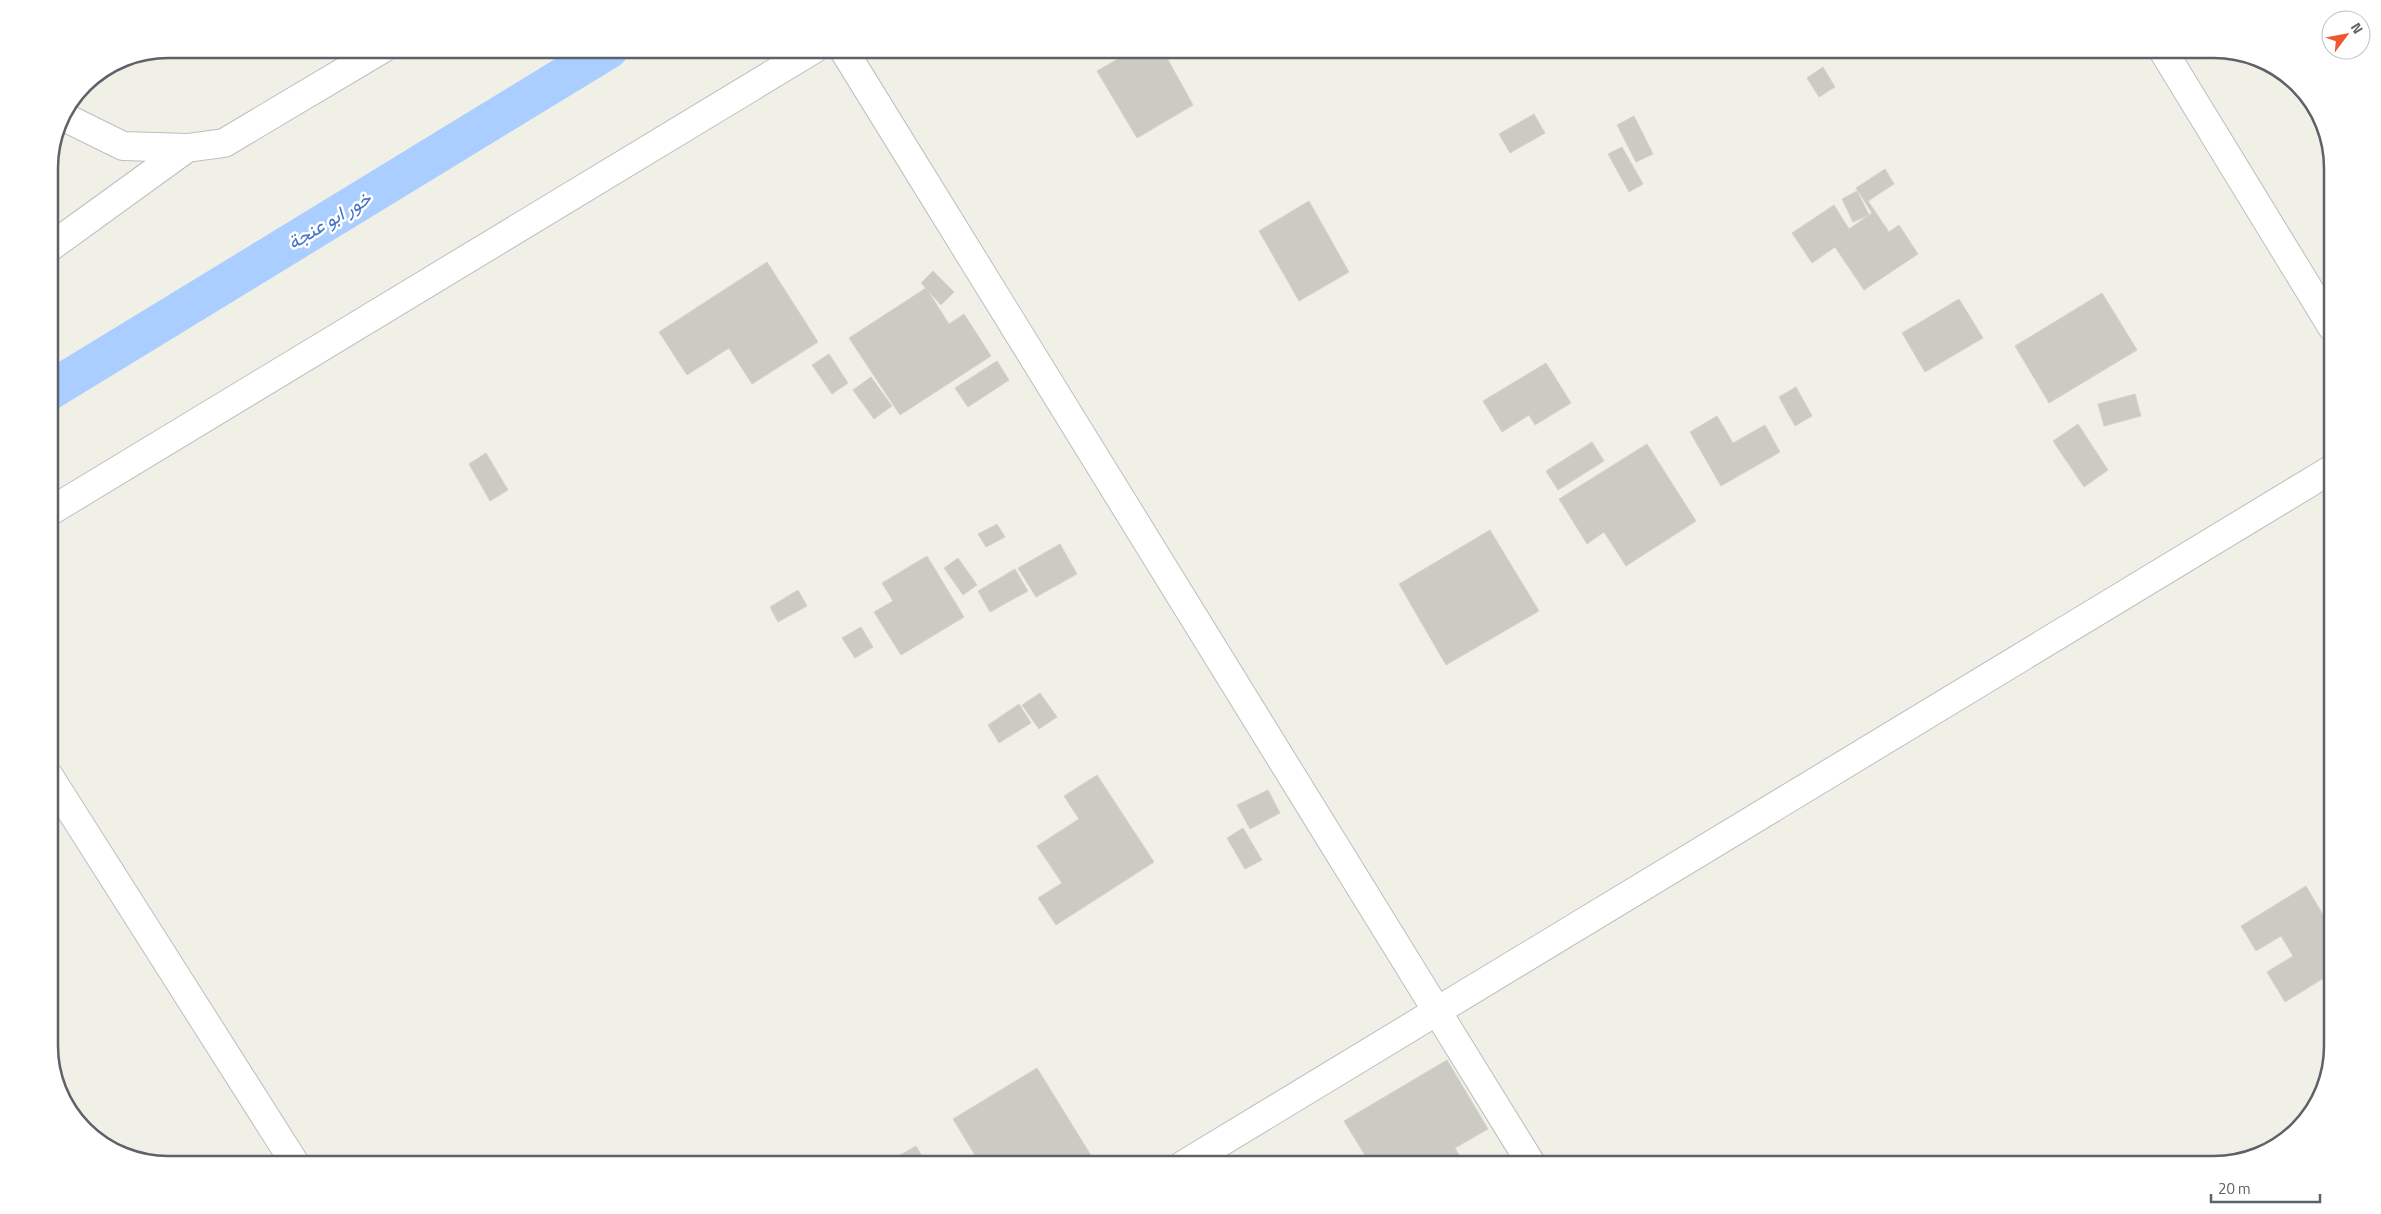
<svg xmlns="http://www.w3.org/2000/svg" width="2381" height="1214" viewBox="0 0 2381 1214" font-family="'Titillium Web',Vazirmatn,sans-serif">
	<rect width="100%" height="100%" fill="#f1f0e7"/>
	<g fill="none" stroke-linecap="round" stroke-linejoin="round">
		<path stroke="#a9ceff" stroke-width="39" d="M49 391 609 49"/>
	</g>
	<g fill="#cccbc3" stroke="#d6d3c5">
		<path d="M1135 49H1162L1193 105 1137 138 1097 71Z"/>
		<path d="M1823 67 1835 87 1819 97 1807 78Z"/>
		<path d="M1534 114 1545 133 1510 153 1499 134Z"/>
		<path d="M1634 116 1653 154 1636 162 1617 125Z"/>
		<path d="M1622 147 1643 184 1629 192 1608 154Z"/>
		<path d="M1885 169 1894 184 1868 201 1889 232 1899 225 1918 254 1864 290 1835 247 1812 263 1792 233 1834 205 1849 229 1872 213 1856 188Z"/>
		<path d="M1857 191 1869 215 1853 222 1842 199Z"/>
		<path d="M1309 201 1349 272 1299 301 1259 231Z"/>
		<path d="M767 262 818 342 752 384 729 348 687 375 659 332Z"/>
		<path d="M933 271 954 292 941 305 921 283Z"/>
		<path d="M926 288 949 324 964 314 991 356 900 415 849 338Z"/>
		<path d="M2102 293 2137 350 2049 403 2015 346Z"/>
		<path d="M1959 299 1983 338 1925 372 1902 333Z"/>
		<path d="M829 354 848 383 832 394 812 365Z"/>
		<path d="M997 361 1009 380 968 407 955 388Z"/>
		<path d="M1546 363 1571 403 1535 425 1529 415 1502 432 1483 401Z"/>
		<path d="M871 377 892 406 874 419 853 390Z"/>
		<path d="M1796 387 1812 416 1795 426 1779 397Z"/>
		<path d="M2135 394 2141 416 2104 426 2098 404Z"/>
		<path d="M1717 416 1733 443 1765 425 1780 452 1721 486 1690 432Z"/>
		<path d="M2078 424 2108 470 2084 487 2053 441Z"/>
		<path d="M1592 442 1604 461 1558 490 1546 471Z"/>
		<path d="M1647 444 1696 521 1626 566 1604 532 1587 544 1559 499Z"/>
		<path d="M486 453 508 490 490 501 469 464Z"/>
		<path d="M997 524 1005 537 986 547 978 534Z"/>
		<path d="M1490 530 1539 611 1446 665 1399 584Z"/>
		<path d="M1060 544 1077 574 1036 597 1018 568Z"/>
		<path d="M927 556 964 617 901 655 874 612 893 601 882 583Z"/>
		<path d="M958 558 977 585 963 595 944 568Z"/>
		<path d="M1015 569 1028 591 990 612 978 591Z"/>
		<path d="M798 590 807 606 778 622 770 607Z"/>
		<path d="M861 627 873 647 855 658 842 638Z"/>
		<path d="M1040 693 1057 717 1039 729 1022 705Z"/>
		<path d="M1019 704 1031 723 999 743 988 725Z"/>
		<path d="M1097 775 1154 862 1056 925 1038 898 1062 883 1037 846 1079 819 1064 796Z"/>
		<path d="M1268 790 1280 813 1250 829 1237 805Z"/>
		<path d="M1243 828 1262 860 1245 869 1227 838Z"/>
		<path d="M2306 886 2332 930V944L2330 945 2332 948V973L2285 1002 2267 972 2293 956 2281 936 2256 951 2241 926Z"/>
		<path d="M1447 1060 1488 1129 1455 1148 1465 1165H1371L1344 1121Z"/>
		<path d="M1037 1068 1095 1162 1089 1165H981L953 1119Z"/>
		<path d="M916 1146 927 1165H883Z"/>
	</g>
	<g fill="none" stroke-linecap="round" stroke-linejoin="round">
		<g stroke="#bbbec3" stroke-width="30">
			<g id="minor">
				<path d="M843 49 1532 1165"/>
				<path d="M62 116 123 146 187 148 224 143 382 49"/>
				<path d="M49 248 187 148"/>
			</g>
		</g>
		<g stroke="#bbbec3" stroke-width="30">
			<g id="tertiary">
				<path d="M2162 49 2332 327"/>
				<path d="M49 512 814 49"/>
				<path d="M49 776 296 1165"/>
				<path d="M1183 1165 2332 469"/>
			</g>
		</g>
		<use href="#minor" stroke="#fff" stroke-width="28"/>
		<use href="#tertiary" stroke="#fff" stroke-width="28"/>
	</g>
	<g text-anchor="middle" stroke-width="5" stroke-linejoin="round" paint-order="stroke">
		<g font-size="19" font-style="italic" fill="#4473ca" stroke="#fff">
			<text transform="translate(329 220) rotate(-31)" y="7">خور ابو عنجة</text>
		</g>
	</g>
	<path d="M0 0H2381V1214H0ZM168 58H2214A110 110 0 0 1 2324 168V1046A110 110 0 0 1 2214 1156H168A110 110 0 0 1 58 1046V168A110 110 0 0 1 168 58Z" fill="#fff" fill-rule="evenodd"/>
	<path fill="none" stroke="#5e6168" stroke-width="2.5" d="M168 58H2214A110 110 0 0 1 2324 168V1046A110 110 0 0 1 2214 1156H168A110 110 0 0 1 58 1046V168A110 110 0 0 1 168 58Z"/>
	<g transform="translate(2346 35) rotate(58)"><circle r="24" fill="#ffffff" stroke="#bfc0c3"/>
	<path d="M0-4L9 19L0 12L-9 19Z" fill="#f1572d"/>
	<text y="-8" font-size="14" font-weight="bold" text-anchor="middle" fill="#5e6168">N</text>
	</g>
	<path d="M2211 1194v8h109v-8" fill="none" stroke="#5e6168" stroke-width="2.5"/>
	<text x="2218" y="1194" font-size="15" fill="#5e6168" stroke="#ffffff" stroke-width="4" paint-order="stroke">20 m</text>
</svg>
